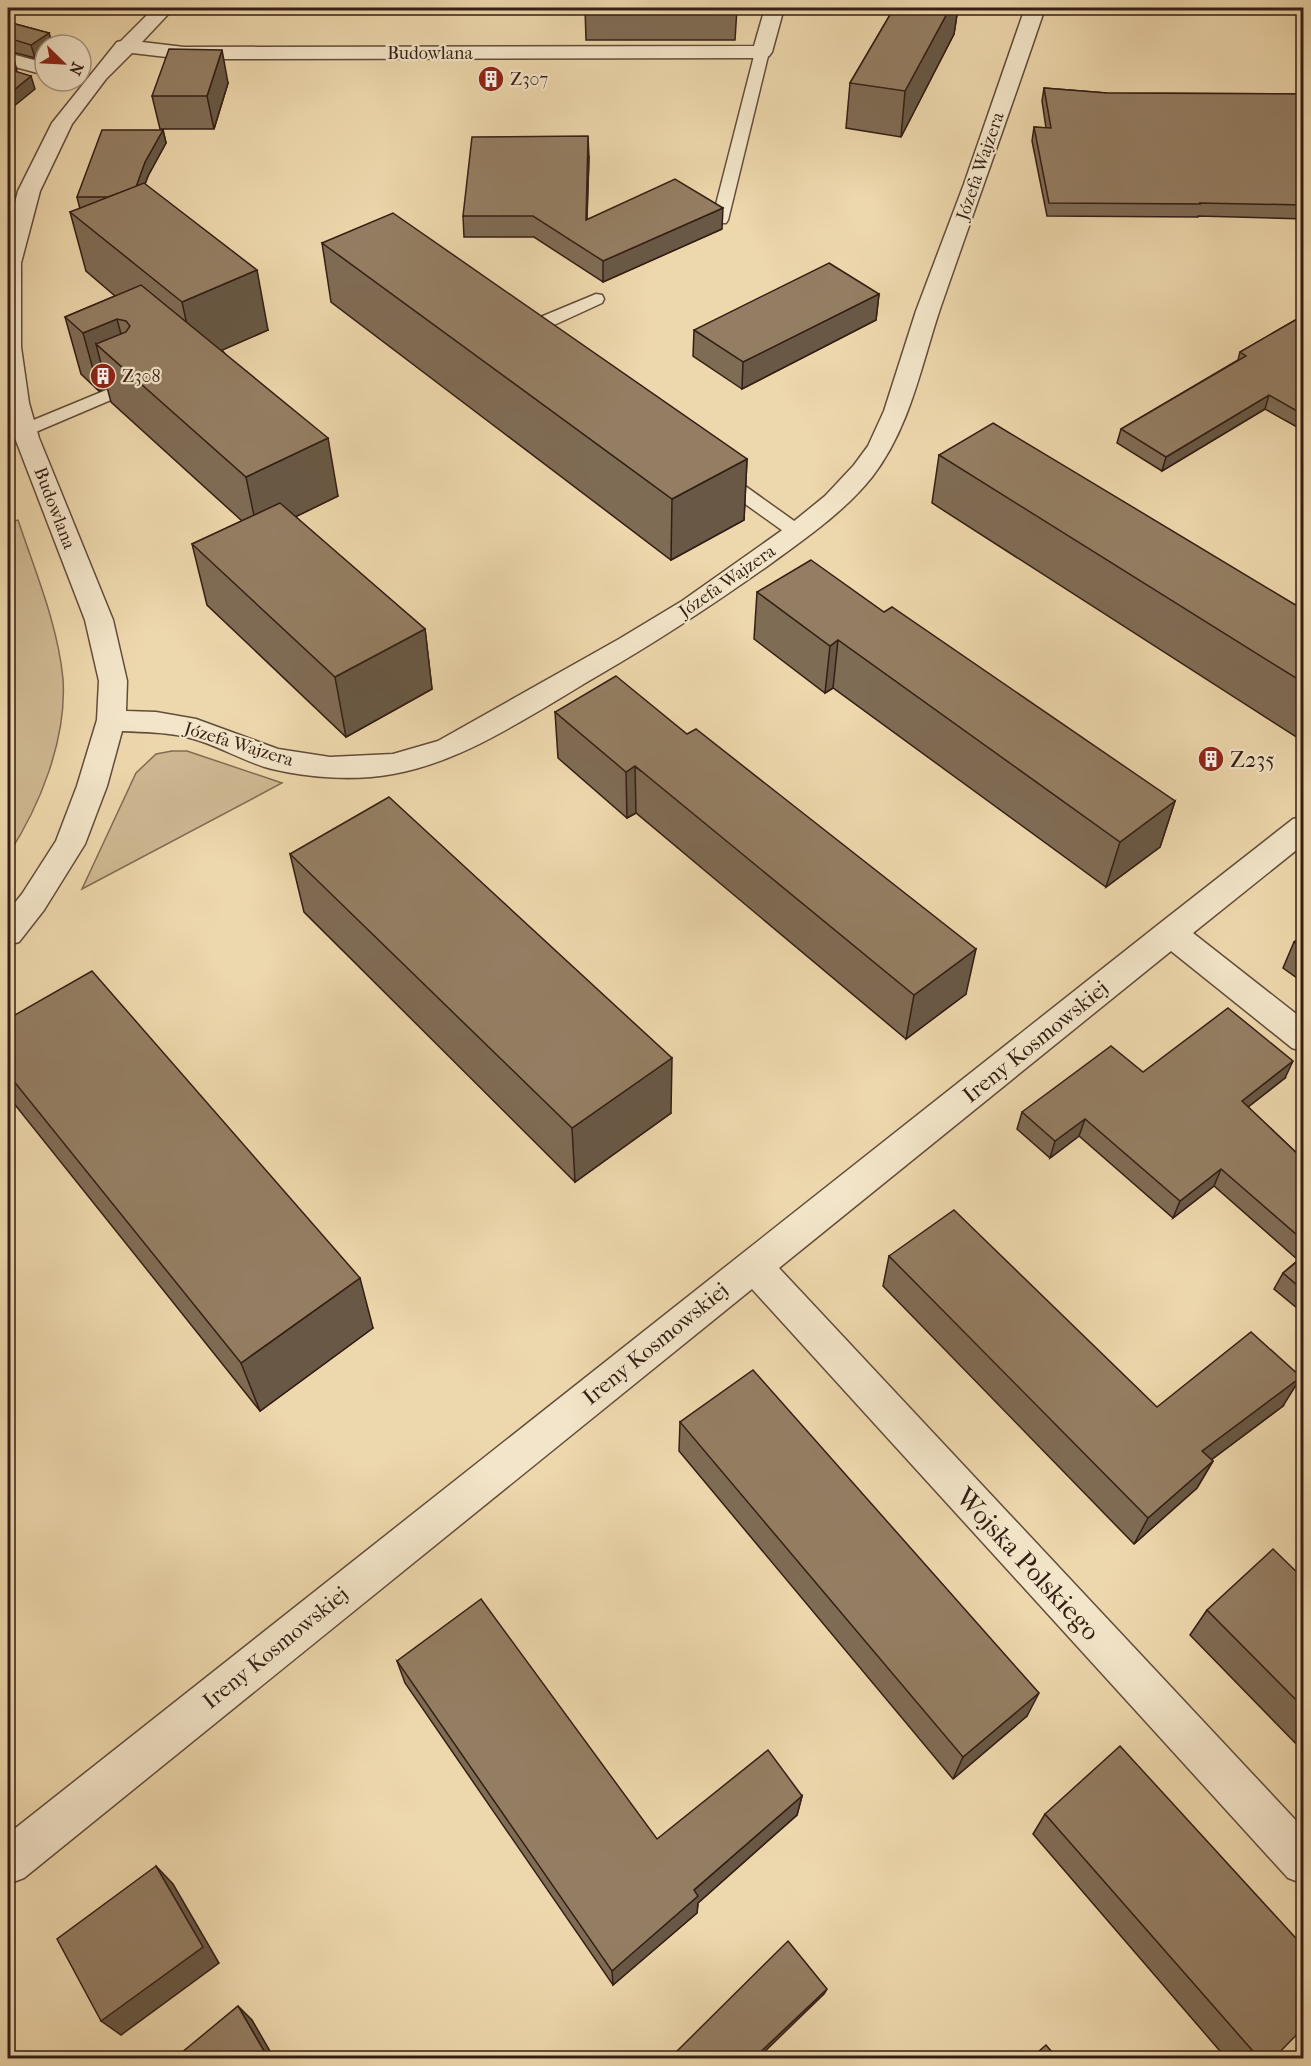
<svg xmlns="http://www.w3.org/2000/svg" width="1311" height="2066" viewBox="0 0 1311 2066" font-family="'IM FELL French Canon',serif">
	<rect width="100%" height="100%" fill="#edd7ac"/>
	<filter id="stains"><feTurbulence type="fractalNoise" baseFrequency=".00333" numOctaves="4"/><feColorMatrix values="0 0 0 0 .2 0 0 0 0 .09 0 0 0 0 .02 0 0 0 .5 -.17"/></filter>
	<radialGradient id="worn" r=".72"><stop offset=".6" stop-color="#630" stop-opacity="0"/><stop offset="1" stop-color="#630" stop-opacity=".3"/></radialGradient>
	<g fill="#ceb892" stroke="#816b53" stroke-width="1.5">
		<path d="M18 520C35 571 58 625 63 679 67 739 40 806 8 855V522Z"/>
		<path d="M172 751H187L282 783 82 889 136 773 156 754Z"/>
	</g>
	<g fill="none" stroke-linecap="round" stroke-linejoin="round">
		<g stroke="#624c3a" stroke-width="3">
			<g id="service">
				<path d="M762 48 769 52 728 220 726 223H714L712 220 755 52Z"/>
				<path d="M596 294 602 295 604 299 602 303 528 337H516L511 332 514 328Z"/>
				<path d="M133 379 139 380 142 384 139 388 31 434H19L16 430 19 426Z"/>
				<path d="M720 471 727 473 804 528 807 532 804 536H790L713 481 711 477 713 473Z"/>
			</g>
		</g>
		<g stroke="#624c3a" stroke-width="3">
			<g id="minor">
				<path d="M154 8H174L142 42 184 47 754 46 765 8H784L772 52 769 56 762 58 184 59 132 53 106 79 72 124 40 191 21 263V347L29 403 39 438 113 620 127 681 126 711 156 712 196 719 278 749 330 757 393 754 438 741 619 639 682 601 788 526 825 496 854 465 868 446 884 411 916 311 964 184 1025 8H1045C1011 109 975 208 940 309 921 366 910 428 872 477 844 512 806 538 769 565 714 604 658 641 599 675 537 711 464 762 393 774 355 781 310 778 272 769 244 762 218 745 190 738 168 732 145 732 122 731L107 786 85 844 44 910 19 942 8 945V911L22 894 56 841 77 786 97 720 99 681 85 620 15 438 8 413V230L18 191 52 123 117 42 121 41Z"/>
				<path d="M8 53 45 63V75L8 65Z"/>
				<path d="M1304 816V844L1193 933 1304 1020V1052L1292 1048 1171 951 779 1268 1304 1829V1884L1288 1878 752 1289 24 1878 8 1884V1834L1159 924 1293 819Z"/>
			</g>
		</g>
		<use href="#service" fill="#f3e5c9" fill-rule="evenodd"/>
		<use href="#minor" fill="#f3e5c9" fill-rule="evenodd"/>
	</g>
	<g fill="#7f6c55" stroke="#341e14" stroke-width="1.5">
		<path d="M585 8H737L735 40H586Z"/>
		<path d="M894 8H958L954 34 901 137 846 128 850 83Z"/>
		<path d="M8 22 49 33 35 58 9 51 8 52Z"/>
		<path d="M228 83 214 129H160L152 96Z"/>
		<path d="M1044 88 1107 93 1304 94V219L1198 216V217L1047 216 1032 141 1034 127 1046 128 1042 101Z"/>
		<path d="M163 130 166 143 148 176 145 184 268 330 222 350 338 496 295 517 425 629 432 689 346 737 207 605 192 544 242 521 111 402 107 387 99 391 81 374 65 317 115 296 86 271 70 212 80 209 77 197Z"/>
		<path d="M589 157 587 219 722 229 603 282 534 237H464L463 216Z"/>
		<path d="M322 243 747 459 744 520 671 560 331 302Z"/>
		<path d="M879 294 876 320 742 389 693 356 694 330Z"/>
		<path d="M1304 315V431L1265 409 1162 471 1117 443 1121 429 1238 360 1240 352Z"/>
		<path d="M939 455 1304 610V739L1301 740 932 503Z"/>
		<path d="M757 592 884 612 1175 801 1160 847 1106 887 833 688 825 693 754 639Z"/>
		<path d="M555 712 966 994 906 1039 636 813 627 818 558 758Z"/>
		<path d="M290 854 671 1113 575 1182 304 912Z"/>
		<path d="M1304 935V983L1283 968 1294 942Z"/>
		<path d="M8 1019 373 1328 260 1411 8 1096Z"/>
		<path d="M1143 1072 1285 1078 1248 1107 1304 1160V1314L1274 1289 1283 1273 1298 1260 1214 1186 1173 1218 1079 1136 1050 1158 1017 1129 1022 1112Z"/>
		<path d="M889 1256 1157 1407 1283 1406 1211 1460 1213 1461 1197 1488 1134 1544 883 1286Z"/>
		<path d="M680 1422 1027 1716 953 1779 679 1451Z"/>
		<path d="M1304 1579V1752L1190 1635 1207 1610Z"/>
		<path d="M397 1661 657 1839 802 1796 797 1815 698 1903 697 1913 613 1985 405 1683Z"/>
		<path d="M1045 1814 1274 2058H1226L1033 1834Z"/>
	</g>
	<g fill="#685845" stroke="#341e14" stroke-width="1.5">
		<path d="M950 8H958L954 34 901 137 905 91Z"/>
		<path d="M49 33 53 45H45V51L35 58 31 45Z"/>
		<path d="M222 50 228 83 214 129 207 96Z"/>
		<path d="M13 57 17 70 8 76V60Z"/>
		<path d="M31 76 35 89 8 111V95Z"/>
		<path d="M163 130 166 143 148 176 135 211 132 197 145 162Z"/>
		<path d="M588 136 589 157 586 240V220Z"/>
		<path d="M723 208 722 229 603 282V261Z"/>
		<path d="M257 270 268 330 195 362 182 302Z"/>
		<path d="M879 294 876 320 742 389 743 362Z"/>
		<path d="M117 319 132 376 96 344 107 387 99 391 83 333Z"/>
		<path d="M1269 395 1265 409 1162 471 1166 457Z"/>
		<path d="M328 438 338 496 258 535 246 477Z"/>
		<path d="M747 459 744 520 671 560 672 499Z"/>
		<path d="M425 629 432 689 346 737 335 677Z"/>
		<path d="M838 640 833 688 825 693 830 646Z"/>
		<path d="M635 766 636 813 627 818 626 772Z"/>
		<path d="M1175 801 1160 847 1106 887 1120 842Z"/>
		<path d="M976 949 966 994 906 1039 914 995Z"/>
		<path d="M672 1058 671 1113 575 1182 572 1128Z"/>
		<path d="M1293 1061 1285 1078 1234 1118 1242 1101Z"/>
		<path d="M1085 1119 1079 1136 1050 1158 1055 1141Z"/>
		<path d="M1221 1169 1214 1186 1173 1218 1180 1201Z"/>
		<path d="M360 1278 373 1328 260 1411 241 1363Z"/>
		<path d="M1301 1377 1283 1406 1187 1478 1202 1451Z"/>
		<path d="M1213 1461 1197 1488 1134 1544 1148 1518Z"/>
		<path d="M8 1578 14 1587 8 1592Z"/>
		<path d="M1039 1693 1027 1716 953 1779 963 1757Z"/>
		<path d="M802 1796 797 1815 698 1903 697 1913 613 1985 612 1971 694 1890Z"/>
		<path d="M156 1866 173 1884 219 1963 121 2035 101 2021Z"/>
		<path d="M827 1989 824 1994 758 2058H754Z"/>
		<path d="M238 2006 252 2020 274 2058H268Z"/>
	</g>
	<g fill="#947e63" stroke="#341e14" stroke-width="1.5">
		<path d="M894 8H950L905 91 850 83Z"/>
		<path d="M8 22 49 33 31 45 8 38Z"/>
		<path d="M169 49 222 50 207 96H152Z"/>
		<path d="M8 55 13 57 8 60Z"/>
		<path d="M8 69 31 76 8 95Z"/>
		<path d="M1044 88 1107 93 1304 94V205L1199 203 1201 204 1049 203 1034 127 1051 128Z"/>
		<path d="M102 130H163L145 162 136 187 108 197H77Z"/>
		<path d="M588 136 586 220 675 179 723 208 603 261 533 216H463L472 137Z"/>
		<path d="M144 183 257 270 182 302 70 212Z"/>
		<path d="M393 213 747 459 672 499 322 243Z"/>
		<path d="M829 263 879 294 743 362 694 330Z"/>
		<path d="M141 285 328 438 246 477 96 344 126 332 130 326 126 321 117 319 83 333 65 317Z"/>
		<path d="M1304 315V415L1269 395 1166 457 1121 429 1246 356 1240 352Z"/>
		<path d="M993 423 1304 610V683L939 455Z"/>
		<path d="M280 503 425 629 335 677 192 544Z"/>
		<path d="M811 560 884 612 892 607 1175 801 1120 842 838 640 830 646 757 592Z"/>
		<path d="M616 676 687 734 696 729 976 949 914 995 635 766 626 772 555 712Z"/>
		<path d="M389 797 672 1058 572 1128 290 854Z"/>
		<path d="M1304 935V949L1294 942Z"/>
		<path d="M92 971 360 1278 241 1363 8 1074V1019Z"/>
		<path d="M1228 1008 1293 1061 1242 1101 1304 1160V1241L1221 1169 1180 1201 1085 1119 1055 1141 1022 1112 1111 1046 1143 1072Z"/>
		<path d="M954 1210 1157 1407 1251 1332 1301 1377 1202 1451 1213 1461 1148 1518 889 1256Z"/>
		<path d="M1304 1256V1291L1283 1273Z"/>
		<path d="M753 1370 1039 1693 963 1757 680 1422Z"/>
		<path d="M1273 1549 1304 1579V1708L1207 1610Z"/>
		<path d="M481 1599 657 1839 768 1750 802 1796 694 1890 698 1896 612 1971 397 1661Z"/>
		<path d="M1120 1746 1304 1947V2027L1274 2058H1259L1045 1814Z"/>
		<path d="M156 1866 203 1947 101 2021 57 1939Z"/>
		<path d="M788 1941 827 1989 754 2058H670Z"/>
		<path d="M238 2006 268 2058H175Z"/>
		<path d="M1046 2045 1057 2058H1031Z"/>
	</g>
	<defs>
		<g id="building-disc" transform="scale(1.35)"><circle r="9.5" fill="#8f2418" stroke="#f3e5c9"/><path d="M-4-6H4V6H1V3H-1V6H-4ZM-2.5-4.3h1.7v1.8h-1.7ZM.8-4.3h1.7v1.8H.8ZM-2.5-1h1.7V.8h-1.7ZM.8-1h1.7V.8H.8Z" fill="#fff"/></g>
	</defs>
	<g fill-rule="evenodd">
		<use href="#building-disc" x="491" y="79"/>
		<use href="#building-disc" x="103" y="376"/>
		<use href="#building-disc" x="1211" y="759"/>
	</g>
	<g text-anchor="middle" stroke-width="4.5" stroke-linejoin="round" paint-order="stroke">
		<g font-size="18" fill="#341e14" stroke="#f3e5c9">
			<text x="430" y="59">Budowlana</text>
			<text transform="translate(980 166) rotate(-71)" y="6">Józefa Wajzera</text>
			<text transform="translate(55 508) rotate(69)" y="6">Budowlana</text>
			<text transform="translate(727 581) rotate(-35)" y="6">Józefa Wajzera</text>
			<text transform="translate(239 744) rotate(17)" y="6">Józefa Wajzera</text>
		</g>
		<g font-size="18" fill="#341e14" stroke="#f3e5c9" text-anchor="start">
			<text x="510" y="85">Z307</text>
			<text x="122" y="382">Z308</text>
		</g>
		<g font-size="22" fill="#341e14" stroke="#f3e5c9" text-anchor="start">
			<text x="1230" y="767">Z235</text>
		</g>
		<g font-size="22" fill="#341e14" stroke="#f3e5c9">
			<text transform="translate(1035 1041) rotate(-39)" y="8">Ireny Kosmowskiej</text>
			<text transform="translate(655 1343) rotate(-39)" y="8">Ireny Kosmowskiej</text>
			<text transform="translate(275 1647) rotate(-39)" y="8">Ireny Kosmowskiej</text>
		</g>
		<g font-size="27" fill="#341e14" stroke="#f3e5c9">
			<text transform="translate(1028 1564) rotate(47)" y="9">Wojska Polskiego</text>
		</g>
	</g>
	<rect width="1311" height="2066" fill="none" stroke="#edd7ac" stroke-width="30"/>
	<rect x="9" y="9" width="1293" height="2048" fill="none" stroke="#341e14" stroke-width="3"/>
	<rect x="15" y="15" width="1281" height="2036" fill="none" stroke="#341e14" stroke-width="1.5"/>
	<g transform="translate(63 63) rotate(114)"><circle r="28" fill="#f3e5c9" stroke="#a79581" stroke-width="1.5"/>
	<path d="M0-4.5L10 22L0 15L-10 22Z" fill="#8f2418"/>
	<text y="-9" font-size="16" font-weight="bold" text-anchor="middle" fill="#341e14">N</text>
	</g>
	<rect width="100%" height="100%" filter="url(#stains)"/>
	<rect width="100%" height="100%" fill="url(#worn)"/>
</svg>
